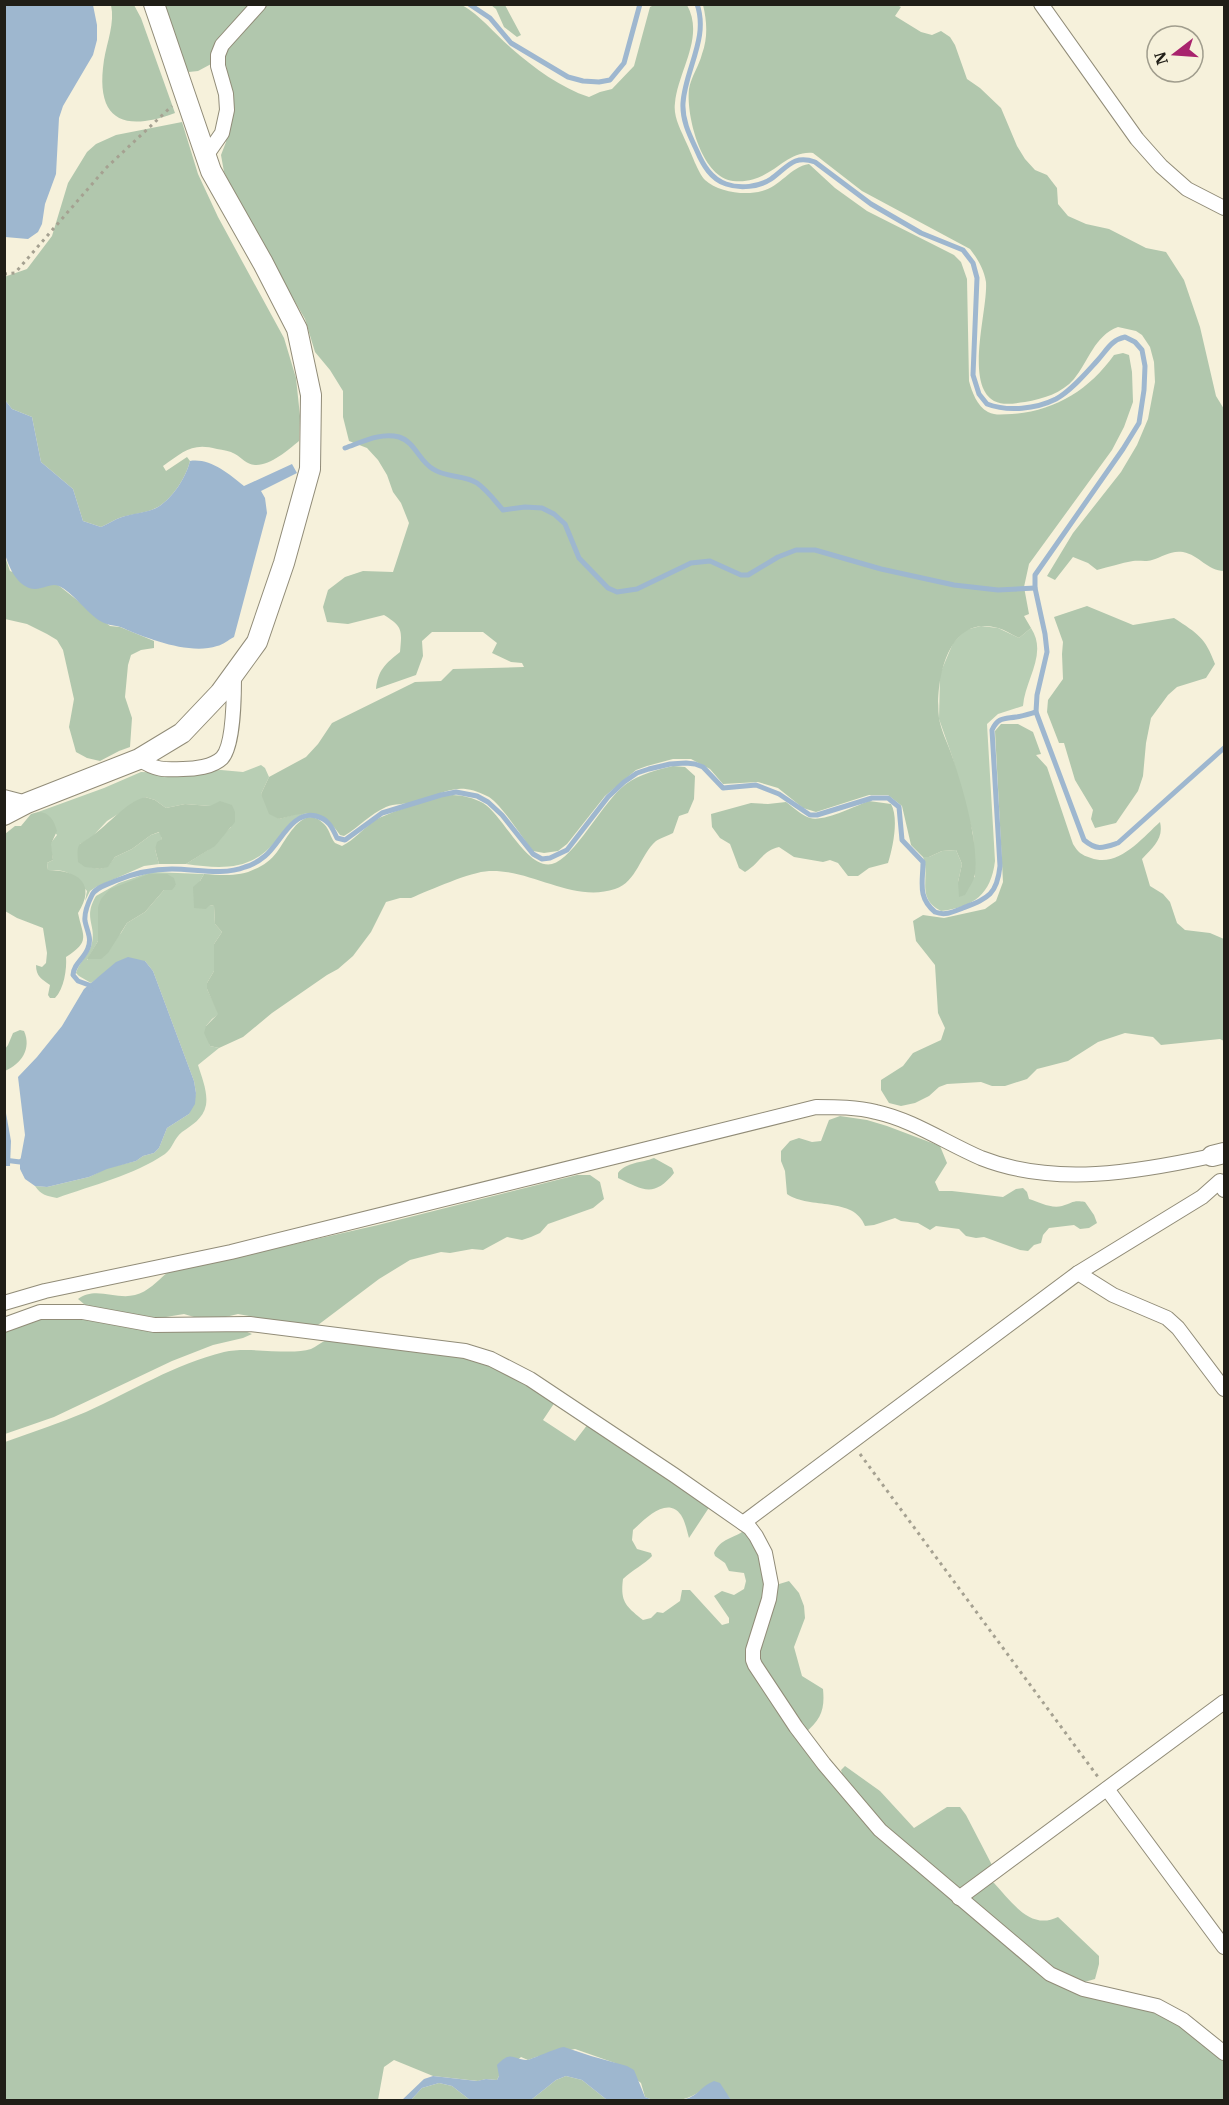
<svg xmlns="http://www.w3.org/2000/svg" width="1229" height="2105" viewBox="0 0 1229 2105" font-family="'IBM Plex Serif',serif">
	<rect width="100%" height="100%" fill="#f6f1db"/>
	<g fill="#b8ceb4" fill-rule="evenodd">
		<path d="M981 626 998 628 1019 638 1031 628C1048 654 1025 679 1023 706L998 714 987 724 995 861C991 894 974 907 941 911 915 898 931 877 923 857H929L942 851 956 850 962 864 958 882 975 877 973 834 952 756 939 719 940 674 953 643 965 630Z"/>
		<path d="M261 765 265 768 269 777 261 794 279 819 299 813H306C291 819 285 829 276 841 251 871 222 869 186 864L208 850 231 827 210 806 185 804 166 808 155 800 145 797 107 821 91 838 80 844 90 867 100 869 108 866 115 857 132 849 151 835 160 832 162 839 155 849 159 864 144 866 96 887 90 891 85 901 87 891C74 876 70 869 48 870L47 863 53 860 50 844 57 835 38 812 104 788 141 772 177 773 221 770 243 772Z"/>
		<path d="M151 872 204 874 200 881 210 905 214 906 215 924 222 932 214 944V971L207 983V989L219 1014 212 1019 206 1026 210 1046 219 1048 198 1065C202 1078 208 1092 206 1105 203 1119 192 1125 182 1132 174 1138 173 1148 165 1154 134 1175 93 1185 57 1198 47 1196 41 1195 35 1186L47 1187 89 1177 107 1168 136 1161 143 1156 154 1153 159 1148 167 1128 189 1114 196 1093 194 1081 153 971 145 961 102 975 91 983 79 976 76 973C79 962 90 954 92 943 96 924 83 918 96 896L119 883ZM176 885 164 890 145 912 127 923 121 933 87 960 98 941V907Z"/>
	</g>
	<g fill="#b1c7ad">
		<path d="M111 5H134L141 18 175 113C122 133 95 119 104 60 107 42 115 23 111 5Z"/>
		<path d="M162 5H255L213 63 198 71 189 72 184 69Z"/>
		<path d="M263 5H462C481 16 494 33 511 48 534 68 561 88 589 97L600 92 612 89 634 66 650 7 654 5H687C705 37 678 71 675 103 673 117 681 130 686 142 691 152 698 173 705 180 718 192 745 196 762 191 780 187 790 167 809 164L835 188 867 211 954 255 961 262 967 279 969 381C972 392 977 406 988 412 996 416 1004 414 1012 414 1055 411 1089 390 1114 355L1123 353 1129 355 1132 372 1133 402 1124 427 1112 450 1029 564 1024 587 1029 614 1024 616 1031 628 1019 638C1012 635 1005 630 998 628 947 613 935 682 939 718 941 730 947 742 951 753 962 785 979 841 975 874 974 881 968 889 965 895L959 897 958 882 962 864 956 850 942 851 929 857H923L911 845 902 806 888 795H869L816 812 803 808 778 788 758 782 723 784 710 769 691 759H673L647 766 636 770 605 796 567 844 558 851 544 853 533 851C522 838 502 805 489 797 455 779 444 795 413 802 404 805 395 803 386 807 370 814 359 827 344 836L340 835C322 808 307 811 279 819L269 814 261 794 269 777 306 757 318 744 332 723 415 682 441 681 453 669 524 667 522 663 511 662 492 653 497 643 483 632H432L422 641 423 656 416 675 376 689C378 670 385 664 400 652 402 630 403 627 384 615L348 624 327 622 323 607 328 590 345 577 363 571 393 572 409 523 401 503 393 492 387 475 378 460 367 448 349 441 343 417V391L330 370 315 352 305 319 257 236 224 172 221 155 226 142 231 99 225 58 227 46Z"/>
		<path d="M491 5H505L521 35 517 37 504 27 496 9Z"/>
		<path d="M703 5 895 4 901 7 895 16 921 32 932 35 941 31 950 37 955 45 967 79 980 88 1001 108 1017 146 1025 159 1035 170 1047 175 1057 188 1058 204 1068 216 1086 224 1109 229 1146 248 1166 252 1184 280 1200 327 1216 396 1224 409V571C1208 571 1199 555 1183 552 1171 550 1162 557 1152 560 1146 562 1139 560 1133 561 1121 563 1109 567 1097 570L1088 563 1073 557 1055 580 1047 576 1073 533 1121 472 1137 445 1148 419 1155 382 1154 362 1150 347 1142 335 1136 331 1118 327C1094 336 1089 361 1074 379 1062 393 1043 399 1025 402 1015 403 1004 406 994 401 964 384 988 310 986 282 984 269 977 258 970 249L862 191 813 153C783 150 772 185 733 181 701 177 686 115 689 89 691 77 699 66 702 54 708 38 707 21 703 5Z"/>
		<path d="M182 122 198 174 218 217 284 338 296 378 300 416 299 441C288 450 270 466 255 465 246 464 242 458 235 454 230 451 223 450 217 449 192 442 183 452 163 466L166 471 187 457 190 461C186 477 173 498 158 507 147 513 134 514 122 517 115 519 108 524 101 527L83 521 73 489 41 462 32 417 12 409 5 400 4 277 27 269 52 236 68 183 87 152 96 144 116 135Z"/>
		<path d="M4 554 10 571 48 585H58L110 626 120 627 154 641V648L141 650 131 655 128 665 125 697 132 718 130 747 119 751 100 761 87 758 76 752 69 727 74 699 63 650 57 640 47 634 27 624 5 619Z"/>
		<path d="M1087 606 1133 625 1174 618C1198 634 1205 637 1215 664L1206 678 1177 687 1168 695 1151 718 1146 743 1143 776 1138 791 1116 823 1095 828 1091 819 1093 810 1075 780 1064 743H1059L1047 712 1048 700 1063 679 1062 654 1063 642 1054 617Z"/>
		<path d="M1001 724H1018L1033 732 1041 754 1036 755 1047 767 1073 844C1078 852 1081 855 1091 858 1119 868 1142 838 1160 822 1164 839 1153 847 1142 859L1150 886 1163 894 1170 902 1177 923 1185 930 1210 933 1224 939V1041L1220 1039 1161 1045 1153 1037 1125 1033 1098 1042 1068 1061 1037 1069 1027 1079 1005 1086H992L981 1082 947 1084 939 1087 929 1096 915 1103 901 1106 889 1103 881 1090V1080L903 1066 913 1053 941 1040 945 1028 938 1013 935 965 916 941 913 921 923 915 944 918 985 909 996 901 1003 882 995 731Z"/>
		<path d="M673 766 685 767 695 776 694 799 688 813 679 816 673 833C668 836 660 838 656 841 640 855 637 882 615 889 573 903 531 869 489 871 470 872 430 890 411 898H400L386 902 371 932 353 956 338 969 327 975 272 1013 243 1037 219 1048 210 1046 204 1033 206 1026 218 1014 207 989V983L214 971V944L222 932 215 924 214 906 210 905 206 909 194 908 193 887 200 881 204 874C221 875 240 877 255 869 263 866 272 859 277 852 287 839 303 802 324 824 330 830 330 837 335 843L342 846C354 840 363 829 374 821 384 814 440 795 452 795 462 795 474 798 483 803 503 815 527 870 552 864 574 859 603 801 626 784 640 774 657 770 673 766Z"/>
		<path d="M145 797 155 800 166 808 185 804 210 806 220 801 232 805 235 812V822L215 846 186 864H159L155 849 157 842 162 839 159 832 151 835 132 849 115 857 108 867 100 869 85 867 78 862C78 857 76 848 80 844 83 841 89 839 92 836 108 825 126 802 145 797Z"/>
		<path d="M869 801 891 804C899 818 893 847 888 863L869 868 858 876H848L838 863 830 860 823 862 794 857 779 847C762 851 760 863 745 872L739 868 730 844 720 838 712 827 711 814 751 803 768 804 786 802C793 807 801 815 810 818 824 822 855 806 869 801Z"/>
		<path d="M38 812C50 812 54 821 57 831L51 844 53 860 47 863 48 870C78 870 97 884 78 913 83 937 91 941 66 957 67 969 64 989 55 998H50L48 995 50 985C42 979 36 977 36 965L42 967 46 963 47 953 43 928 17 918 5 911V834L15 826H21L31 814Z"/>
		<path d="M149 874H167L174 878 176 885 172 890H164L145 912 127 923 108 953 101 959H87L98 941V907L101 899 110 889Z"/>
		<path d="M20 1030 24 1031C32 1049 21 1064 5 1071V1049L8 1045 13 1033Z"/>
		<path d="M840 1116 867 1120 887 1126 940 1146 947 1163 935 1182 939 1191H952L1003 1197 1016 1189 1023 1188 1027 1192 1029 1199C1039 1202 1051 1209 1062 1206 1073 1203 1072 1200 1085 1202L1094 1215 1097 1223 1089 1228 1080 1229 1074 1225 1049 1228 1043 1235 1041 1243 1034 1245 1028 1251 1020 1250 984 1237 976 1238 966 1236 959 1229 936 1226 930 1230 918 1223 901 1221 895 1218 874 1225 865 1226C854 1196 810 1210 787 1194L785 1171 781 1161V1151L790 1141 799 1138 812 1142 821 1141 829 1120Z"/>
		<path d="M654 1158 672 1168 674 1173C654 1198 643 1190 618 1178V1173C626 1162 642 1163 654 1158Z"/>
		<path d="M577 1175H590L600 1182 604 1199 593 1208 548 1224 540 1233 531 1237 522 1240 507 1237 483 1250 472 1249 450 1253 441 1252 410 1260 379 1279 314 1328 238 1314 213 1320H204L184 1314 160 1318 90 1309 78 1299C95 1286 116 1300 135 1295 148 1292 157 1281 167 1273L378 1225Z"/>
		<path d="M81 1316 151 1330 180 1332 245 1331 252 1334 243 1338 213 1345 172 1361 54 1417 5 1434 4 1329 36 1319Z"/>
		<path d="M327 1340 464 1355 527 1381 555 1402 543 1420 575 1441 588 1424 710 1506 689 1538C687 1531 685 1521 681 1515 667 1495 644 1520 633 1530L632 1540 637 1549 651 1553 652 1556C646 1563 631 1571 623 1579 620 1602 626 1606 643 1620L651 1618 657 1612 663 1613 680 1601 682 1590H690L722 1625 729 1623V1618L714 1596 722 1591 734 1595 744 1589 746 1581 744 1573 729 1571 725 1563 715 1556 714 1553C721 1538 733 1539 745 1530L758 1545 767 1580 749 1651 825 1772 1060 1984C1087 2002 1121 2001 1151 2009 1175 2016 1205 2043 1224 2060V2100H731L727 2095 705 2087C690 2102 664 2105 645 2097L641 2083 615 2063 575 2049 536 2057 528 2060 521 2057 499 2076 497 2080 486 2079 478 2081 433 2076 394 2060 384 2067 378 2100H5V1442C32 1432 60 1423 86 1412 132 1391 175 1364 224 1352 250 1346 289 1356 311 1349 316 1347 321 1342 327 1340Z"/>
		<path d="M789 1581 799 1593 804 1606 805 1618 794 1647 802 1676 823 1689C825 1710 821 1719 805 1733L759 1665 756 1651 776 1585Z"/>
		<path d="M845 1766 880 1791 914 1828 947 1807H960L966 1815 993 1867 960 1891 885 1830 845 1783 841 1770Z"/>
		<path d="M988 1881 994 1883C1011 1901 1030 1931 1058 1917L1099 1956V1964L1095 1979 1081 1983 1055 1971 971 1904 970 1895Z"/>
		<path d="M566 2076 582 2080 607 2100H531L556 2080Z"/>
		<path d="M439 2083 452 2086 470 2100H411L422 2088Z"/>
	</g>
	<g fill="#9eb7cf">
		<path d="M4 5H93L97 25V40L93 55 63 106 59 118 56 174 45 204 42 224 38 232 28 239 5 237Z"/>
		<path d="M5 400 12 409 32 417 41 462 73 489 83 521 101 527C108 524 115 519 122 517 134 513 147 513 158 507 173 498 186 477 190 461 210 458 228 473 244 486L292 464 297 473 261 491 265 498 267 513 234 637C228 640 223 645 217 646 190 655 148 639 123 628 113 624 109 627 97 619 85 610 72 592 59 586 52 583 47 587 41 588 21 594 9 569 5 554Z"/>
		<path d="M128 957 145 961 153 971 194 1081 196 1093 195 1104 189 1114 167 1128 159 1148 154 1153 143 1156 136 1161 107 1169 89 1177 47 1187 35 1186 25 1179 20 1169V1162L25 1135 18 1077 37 1057 62 1026 84 989 116 962Z"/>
		<path d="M4 1102 11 1141 10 1166H4Z"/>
		<path d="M564 2047 591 2056 627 2066 634 2070 645 2097 653 2100H607L582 2080 566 2076 556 2080 531 2100H470L452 2086 439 2083 422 2088 411 2100H402L424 2079 433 2076 477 2081 486 2079 497 2080 499 2076 497 2065C511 2050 512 2059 527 2060 530 2060 556 2048 564 2047Z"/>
		<path d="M714 2081 720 2083 731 2100H681C699 2097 699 2087 714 2081Z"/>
	</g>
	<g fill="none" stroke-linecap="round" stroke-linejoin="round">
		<g stroke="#9eb7cf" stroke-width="5">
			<path d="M469 4 490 18 511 43 568 77 583 81 599 82 610 80 624 63 640 4"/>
			<path d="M697 4C709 38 685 70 683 103 682 121 690 136 697 151 703 165 711 179 726 184 740 189 759 187 771 179 787 168 793 154 815 162L871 204 921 233 963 250 973 263 977 278 973 375 979 394 987 404C1008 412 1036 409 1056 399 1071 391 1086 373 1097 361 1107 350 1111 340 1125 337L1135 342 1142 350 1145 366 1144 390 1139 423 1123 449 1035 575V588L1045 634 1047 652 1037 695 1036 712 1084 840C1097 851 1103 848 1118 843L1224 748"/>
			<path d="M345 448C362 442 381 432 399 437 415 442 419 461 433 469 446 478 465 475 477 483 487 490 495 501 503 510L525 507 542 508 554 514 565 524 579 558 608 588 617 592 637 589 691 563 710 561 741 575H748L778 557 796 550H815L881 569 954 585 998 590 1035 588"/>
			<path d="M91 990 89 985 78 981 73 975C74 963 84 959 88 948 92 938 87 931 85 921 84 913 88 903 92 895 96 887 107 885 115 881 134 873 151 869 172 869 196 869 223 876 245 867 252 865 259 861 265 856 280 844 292 810 316 816 328 819 332 827 337 838L345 840 382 813 441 795 456 792 477 796 488 802 502 815 533 854 542 859 550 858 567 850 608 797 624 782 637 773 649 769 670 764 686 763 695 764 703 767 723 788 756 785 779 794 810 815H817L872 798H888L899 807 902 840 923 862C923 882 917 897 935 912 945 916 953 912 963 908 988 898 997 895 1000 866L992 730C998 717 1004 719 1016 717 1023 716 1029 714 1036 712"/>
			<path d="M4 1160 20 1162 25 1159"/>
		</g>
		<g stroke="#918c78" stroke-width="16">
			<g id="street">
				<path d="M1041 4 1137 139 1161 166 1187 189 1224 208"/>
				<path d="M206 156 222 133 227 110 226 94 218 66V55L222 45 259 4"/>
				<path d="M139 759C155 770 164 770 183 769 194 769 213 767 222 758 234 745 234 694 234 677"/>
				<path d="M4 797 27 803"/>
				<path d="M1078 1273 1113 1295 1167 1318 1178 1328 1224 1389"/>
				<path d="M4 1303 45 1291 231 1252 816 1107C836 1107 857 1107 876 1112 913 1120 946 1143 981 1158 1054 1187 1138 1172 1212 1156"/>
				<path d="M4 1325 40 1312H83L154 1325 250 1324 465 1351 491 1359 530 1379 674 1475 750 1528 756 1536 765 1553 771 1584 769 1599 753 1650V1660L755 1665 796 1727 824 1764 880 1830 1050 1974 1083 1989 1157 2006 1183 2020 1224 2053"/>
				<path d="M743 1523 1078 1273 1202 1197 1220 1181 1224 1190"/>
				<path d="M1107 1789 1224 1947"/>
				<path d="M959 1898 1224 1702"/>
			</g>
		</g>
		<g stroke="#918c78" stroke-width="22">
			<g id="secondary">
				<path d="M4 815 27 803 139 759 182 733 220 693 257 642 284 563 310 469 311 395 297 329 263 263 211 171 154 4"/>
				<path d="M1212 1156 1224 1153"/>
			</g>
		</g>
		<g stroke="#a5a191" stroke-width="3" stroke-dasharray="3 4.5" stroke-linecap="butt">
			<path d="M4 274 15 273 106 168 172 106"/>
			<path d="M860 1454 1098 1777"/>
		</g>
		<use href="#street" stroke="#fff" stroke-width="14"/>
		<use href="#secondary" stroke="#fff" stroke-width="20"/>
	</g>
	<rect width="1229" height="2105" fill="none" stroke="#201e17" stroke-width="12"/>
	<g transform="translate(1175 54) rotate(253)"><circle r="28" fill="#f6f1db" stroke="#a09d8d" stroke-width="1.5"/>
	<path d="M0-4.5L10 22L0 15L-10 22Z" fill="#a8236d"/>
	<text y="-9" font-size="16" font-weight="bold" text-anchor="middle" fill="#201e17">N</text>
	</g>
</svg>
